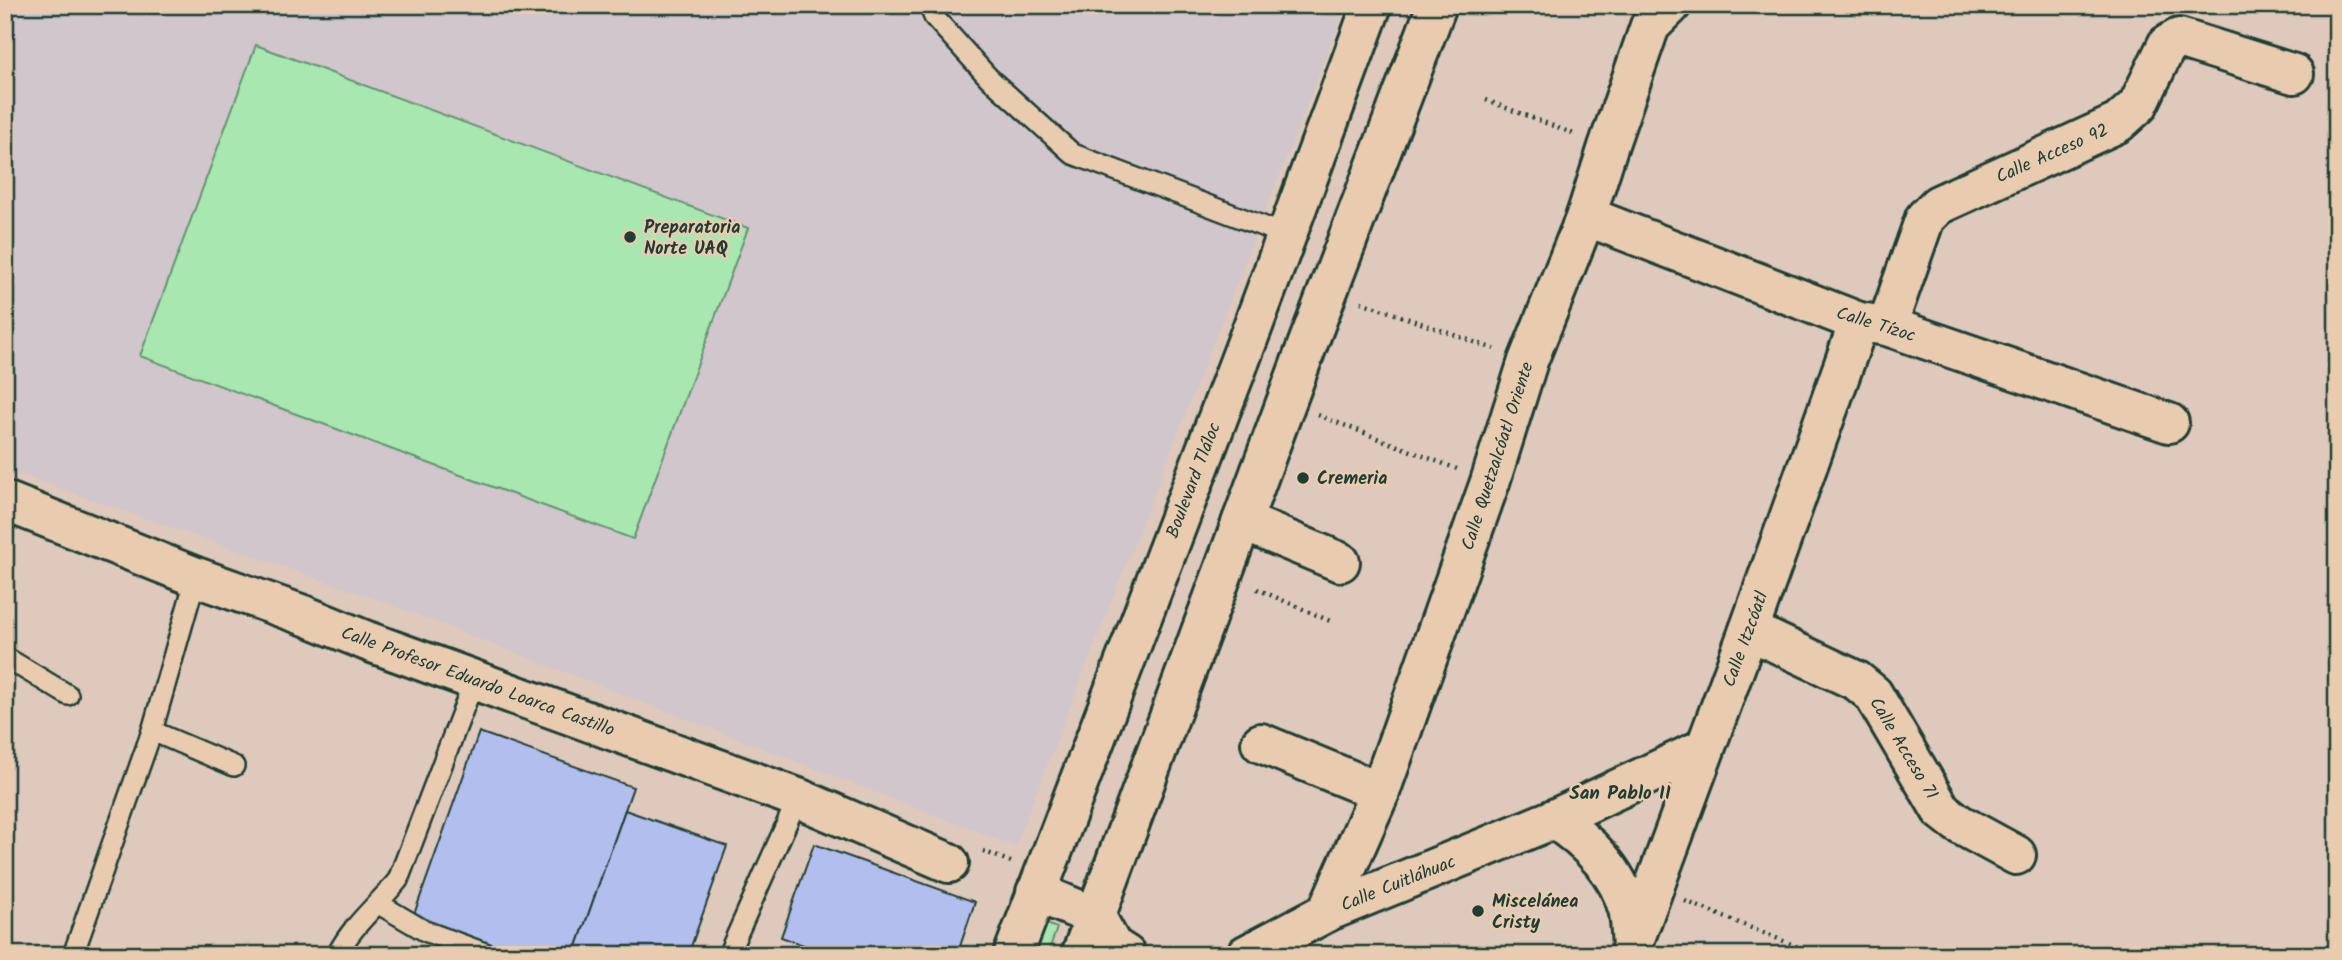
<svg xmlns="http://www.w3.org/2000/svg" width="2342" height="960" viewBox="0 0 2342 960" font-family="Kalam,sans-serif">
	<rect width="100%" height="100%" fill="#dec9bc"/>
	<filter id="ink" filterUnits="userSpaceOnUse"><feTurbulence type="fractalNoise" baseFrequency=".0143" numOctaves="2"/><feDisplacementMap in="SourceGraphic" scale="14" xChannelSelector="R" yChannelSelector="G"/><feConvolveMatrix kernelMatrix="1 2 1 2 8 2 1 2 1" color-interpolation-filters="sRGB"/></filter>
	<g filter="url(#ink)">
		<path fill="#d0c6cb" d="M5 5H1346L1015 846 379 600 5 469Z"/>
		<g fill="#a8e8b0" stroke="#649272" stroke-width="2">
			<path d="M256 45 748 228 633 539 140 356Z"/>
			<path d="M1044 923 1057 928 1047 955H1032Z"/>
		</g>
		<g fill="#b1beee" stroke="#1f3d34" stroke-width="2">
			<path d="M479 732 633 787 574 955H508L412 920Z"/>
			<path d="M625 810 727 846 688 955H574Z"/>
			<path d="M814 844 975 902 957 955H831L781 937Z"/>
		</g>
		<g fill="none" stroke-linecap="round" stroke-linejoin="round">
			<g stroke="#1f3d34" stroke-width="24">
				<g id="lane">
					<path d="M929 5 934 17 989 78 1073 154 1286 235"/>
					<path d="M5 657 68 695"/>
					<path d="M152 731 234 766"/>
					<path d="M379 904 425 931 490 955"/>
					<path d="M73 955 152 731 196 577"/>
					<path d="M337 955C352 925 378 905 398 880L474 681"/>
					<path d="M728 955 798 798"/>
				</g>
			</g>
			<g stroke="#1f3d34" stroke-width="44">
				<g id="street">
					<path d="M1586 216 1859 322 1887 326 2169 423"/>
					<path d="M1887 326 1925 218 1938 205 2118 123 2138 105 2167 45 2179 38 2294 74"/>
					<path d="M5 501 196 577 306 616 367 641 798 798 949 863"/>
					<path d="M1242 521 1340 562"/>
					<path d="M1749 630 1857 681 1873 694 1941 810 1959 824 2016 855"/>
					<path d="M1261 743 1380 792"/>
					<path d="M1554 819C1587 841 1617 869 1628 909 1631 921 1631 935 1632 947"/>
					<path d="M1036 892 1096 917 1112 946 1126 955"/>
					<path d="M1327 912 1380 792 1490 482 1528 361 1586 216 1608 147 1650 26 1671 5"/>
					<path d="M1246 955 1327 912 1554 819 1705 748"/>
					<path d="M1629 955 1749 630 1859 322"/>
				</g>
			</g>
			<g stroke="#1f3d34" stroke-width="44">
				<g id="secondary">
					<path d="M1013 955 1253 326 1372 5"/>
					<path d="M1081 955 1307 346 1437 5"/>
				</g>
			</g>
			<g stroke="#1f3d34" stroke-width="4.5" stroke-dasharray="2 5" stroke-linecap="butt">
				<path d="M1486 100 1574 134"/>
				<path d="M1361 302 1494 349"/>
				<path d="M1318 415 1457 469"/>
				<path d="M1257 589 1330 621"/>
				<path d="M983 851 1011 862"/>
				<path d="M1685 901 1818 955"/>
			</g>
			<use href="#lane" stroke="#e9ccb0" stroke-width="19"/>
			<use href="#street" stroke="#e9ccb0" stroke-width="38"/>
			<use href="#secondary" stroke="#e9ccb0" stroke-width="38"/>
		</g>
	</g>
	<g fill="#1f3d34" stroke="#e9ccb0" stroke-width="2.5">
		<circle cx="630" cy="237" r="7"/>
		<circle cx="1303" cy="478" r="7"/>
		<circle cx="1478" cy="911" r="7"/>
	</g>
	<g text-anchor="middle" stroke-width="5" stroke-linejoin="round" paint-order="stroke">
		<g font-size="18" fill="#1f3d34" stroke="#e9ccb0">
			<text transform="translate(2052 153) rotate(-24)" y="6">Calle Acceso 92</text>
			<text transform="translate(1876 324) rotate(17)" y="6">Calle Tízoc</text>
			<text transform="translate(1497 456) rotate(-72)" y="6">Calle Quetzalcóatl Oriente</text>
			<text transform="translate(1193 480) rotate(-69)" y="6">Boulevard Tláloc</text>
			<text transform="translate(1745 639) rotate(-70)" y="6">Calle Itzcóatl</text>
			<text transform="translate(478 681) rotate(20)" y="6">Calle Profesor Eduardo Loarca Castillo</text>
			<text transform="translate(1904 748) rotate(59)" y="6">Calle Acceso 71</text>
			<text transform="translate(1398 883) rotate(-22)" y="6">Calle Cuitláhuac</text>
		</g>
		<g font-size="18" font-weight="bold" fill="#1f3d34" stroke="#e9ccb0" text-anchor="start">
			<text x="644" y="233">Preparatoria<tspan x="644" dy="21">Norte UAQ</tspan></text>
			<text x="1317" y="484">Cremeria</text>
			<text x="1492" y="907">Miscelánea<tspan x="1492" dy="21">Cristy</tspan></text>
		</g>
		<g font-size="19" font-weight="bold" fill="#1f3d34" stroke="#e9ccb0">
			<text x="1620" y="799">San Pablo II</text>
		</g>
	</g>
	<rect width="2342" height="960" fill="none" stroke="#e9ccb0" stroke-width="28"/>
	<rect x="14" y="14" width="2314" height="932" fill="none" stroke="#1f3d34" stroke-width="2.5" filter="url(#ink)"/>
</svg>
